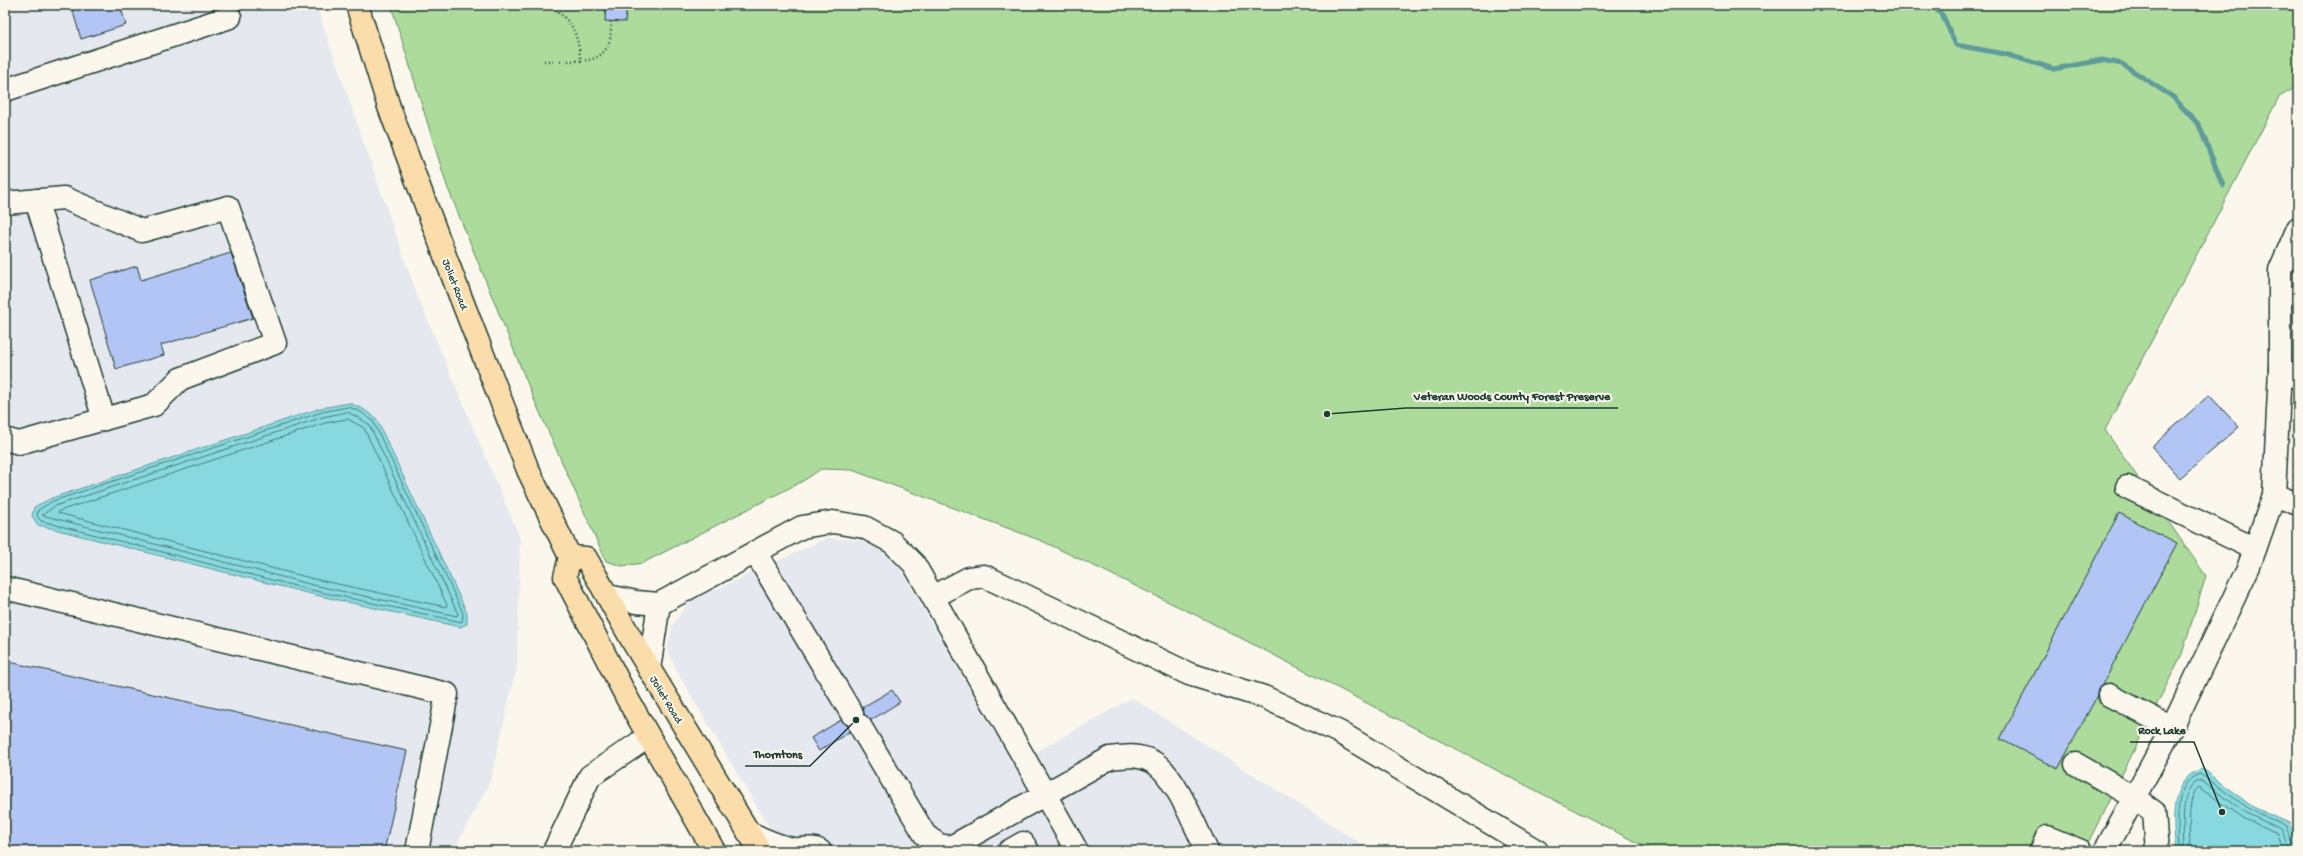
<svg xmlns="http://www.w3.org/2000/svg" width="2303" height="856" viewBox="0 0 2303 856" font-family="'Gochi Hand',sans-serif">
	<rect width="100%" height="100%" fill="#fbf7ec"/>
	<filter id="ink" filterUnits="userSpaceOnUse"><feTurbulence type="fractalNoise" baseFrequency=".025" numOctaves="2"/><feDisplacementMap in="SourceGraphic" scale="8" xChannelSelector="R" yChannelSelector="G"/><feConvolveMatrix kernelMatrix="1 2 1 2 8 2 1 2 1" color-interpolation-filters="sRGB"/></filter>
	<g filter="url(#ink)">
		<g fill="#e5e8ee">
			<path d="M5 5H316L417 295 520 538 517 666 490 782 453 851H5V282L7 257 5 244Z"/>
			<path d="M827 538 858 540 881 549 901 570 1013 765 1132 698 1373 851H783L679 675 667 650 673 624 689 602Z"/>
		</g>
		<path fill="#acdb9b" stroke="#668c68" d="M391 5H2298V86L2279 97 2105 430 2206 576 2182 654 2084 851H1653L1202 618 1042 541 852 470 821 469 803 481 643 563 622 566 606 561 533 397 447 186Z"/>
		<g fill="#88d9df" stroke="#5e9b9b">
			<path d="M349 403 363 409 376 418 467 613V624L460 627 311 594 38 525 32 516 34 507 52 498 321 408Z"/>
			<path d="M2202 769 2253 807 2289 823 2298 843V851H2176C2173 823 2168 779 2202 769Z"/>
		</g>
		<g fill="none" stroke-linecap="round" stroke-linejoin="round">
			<g stroke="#497b78" stroke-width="1">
				<path d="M349 407 361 412 373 421 463 613 462 622 311 590 41 521 37 516 38 510 53 501 322 412Z"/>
				<path d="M348 412 369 424 458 614 457 616 313 585 42 515 55 506 323 417Z"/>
				<path d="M348 419 364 428 447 605 446 607 314 579 58 513 59 511 325 423Z"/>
				<path d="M2179 851C2179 828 2171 782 2200 774L2251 810 2285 825 2293 844 2298 846"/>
				<path d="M2184 851C2184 834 2178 785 2200 780L2248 814 2281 829 2289 847 2295 851"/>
				<path d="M2190 851C2190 835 2186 796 2199 787L2245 819 2277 833 2284 851"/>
			</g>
			<path stroke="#5e9b9b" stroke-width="5" d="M1932 5 1943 16 1956 45 2005 54 2054 69 2102 60 2122 64 2173 97 2199 125 2223 186"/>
		</g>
		<g fill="#b3c5f4" stroke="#1f3d34">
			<path d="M71 5H120L126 25 81 39Z"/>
			<path d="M606 5H627L625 22 605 21Z"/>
			<path d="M231 253 253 318 161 345 164 355 116 369 90 280 137 266 141 280Z"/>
			<path d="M2209 395 2239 427 2180 479 2152 447Z"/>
			<path d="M2119 513 2177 543 2103 684 2098 689 2097 696 2058 769 2000 739Z"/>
			<path d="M5 661 407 751 384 851H5Z"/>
			<path d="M892 690 900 702 871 720 864 715 863 707Z"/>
			<path d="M841 720 848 725 849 732 819 751 811 738Z"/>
		</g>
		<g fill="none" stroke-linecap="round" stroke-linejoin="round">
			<g stroke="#1f3d34" stroke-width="25">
				<g id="minor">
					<path d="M5 90 230 17"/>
					<path d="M36 200 104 419"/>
					<path d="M5 203 64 198 142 231 228 207 275 343 180 379 154 405 19 443 5 439"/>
					<path d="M2280 368 2298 378"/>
					<path d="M2127 487 2255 549"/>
					<path d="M2274 495 2298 504"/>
					<path d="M755 552 852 714"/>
					<path d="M5 588 447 694 417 851"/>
					<path d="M608 596 636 602 659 604 802 527 833 522 864 527 892 542 914 564 1077 851"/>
					<path d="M933 597 969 578 984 576 999 583 1189 674 1264 697 1339 732 1537 851"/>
					<path d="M649 669 659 604"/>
					<path d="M2109 695 2172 728"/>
					<path d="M860 726 925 835 939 845 951 847 1110 758C1125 756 1139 754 1153 762 1174 773 1196 828 1207 851"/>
					<path d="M2076 764 2135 798 2154 812 2157 851"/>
					<path d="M748 832C762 839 777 846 793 849 802 850 812 846 820 851"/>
					<path d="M554 851 590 776 648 737"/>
					<path d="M1009 851 1023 843 1028 851"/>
					<path d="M2041 851 2047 837 2081 851"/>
					<path d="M2105 851 2172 728 2249 566 2274 495 2280 368V270L2298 228"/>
				</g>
			</g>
			<g stroke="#1f3d34" stroke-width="25">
				<g id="major">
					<path d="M357 5 389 107 459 293 528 470 570 557 565 577 627 698 714 851"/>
					<path d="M570 557 586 558 633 642 760 851"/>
				</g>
			</g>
			<g stroke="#1f3d34" stroke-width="2.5" stroke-dasharray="1 3" stroke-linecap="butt">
				<path d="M544 61H581C576 30 575 25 550 5"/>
				<path d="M581 61C606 59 612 45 611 21"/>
			</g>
			<use href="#minor" stroke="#fbf7ec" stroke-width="22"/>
			<use href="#major" stroke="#fbddab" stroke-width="22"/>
		</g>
	</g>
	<g text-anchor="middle" stroke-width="4" stroke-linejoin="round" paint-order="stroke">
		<g font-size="11" fill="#1f3d34" stroke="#fbf7ec">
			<text transform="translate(456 284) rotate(69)" y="4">Joliet Road</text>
			<text transform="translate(667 699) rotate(59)" y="4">Joliet Road</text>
		</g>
	</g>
	<path fill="none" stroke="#1f3d34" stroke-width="1.5" d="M1327 414L1406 408H1618M2222 812L2194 742H2130M856 720L810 766H745"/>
	<g fill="#1f3d34" stroke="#fbf7ec" stroke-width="1.5">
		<circle cx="1327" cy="414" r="4"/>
		<circle cx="2222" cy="812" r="4"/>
		<circle cx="856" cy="720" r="4"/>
	</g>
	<g font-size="12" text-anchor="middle" font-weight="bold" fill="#1f3d34" stroke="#fbf7ec" stroke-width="4" stroke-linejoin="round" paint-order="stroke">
		<text x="1512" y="400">Veteran Woods County Forest Preserve</text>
		<text x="2162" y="734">Rock Lake</text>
		<text x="778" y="758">Thorntons</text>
	</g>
	<rect width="2303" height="856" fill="none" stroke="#fbf7ec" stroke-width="20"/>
	<rect x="10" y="10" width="2283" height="836" fill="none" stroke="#1f3d34" stroke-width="1.5" filter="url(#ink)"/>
</svg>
